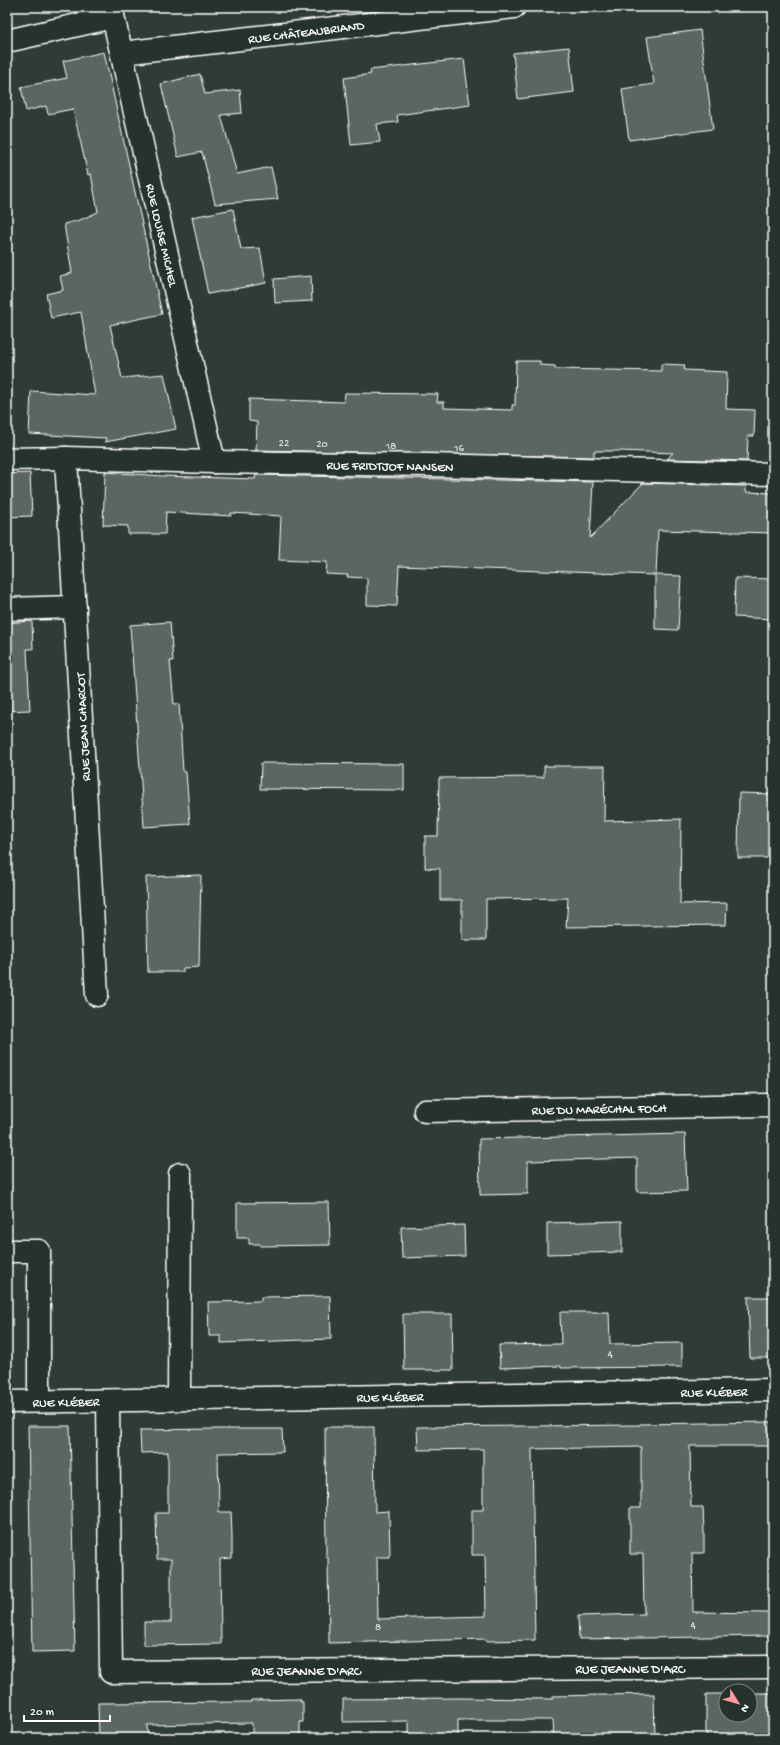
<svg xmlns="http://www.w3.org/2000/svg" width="780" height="1745" viewBox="0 0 780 1745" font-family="'Gochi Hand',sans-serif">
	<rect width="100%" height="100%" fill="#2f3b35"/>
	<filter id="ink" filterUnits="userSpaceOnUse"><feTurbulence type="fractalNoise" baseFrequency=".025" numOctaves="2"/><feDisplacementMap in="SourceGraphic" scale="8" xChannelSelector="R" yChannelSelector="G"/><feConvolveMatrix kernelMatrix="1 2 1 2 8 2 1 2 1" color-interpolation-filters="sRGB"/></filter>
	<g filter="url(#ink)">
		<g fill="#5b6661" stroke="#fff">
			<path d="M700 30 713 129 629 140 622 89 654 84 647 37Z"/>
			<path d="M569 47 574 92 518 99 513 53Z"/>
			<path d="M104 52 162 314 110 325 122 378 164 374 176 429 105 442 106 438 29 434 31 391 95 395 81 312 51 318 46 294 63 290 60 276 72 273 64 224 80 220 98 212 91 174 88 175 73 109 48 114 46 106 26 111 21 87 67 78 63 61Z"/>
			<path d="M464 59 470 105 397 115 398 122 377 124 380 142 351 145 344 78 371 74 370 70Z"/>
			<path d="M200 74 205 94 240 90 242 113 221 115 237 174 271 167 278 199 215 204 202 152 178 157 161 84Z"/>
			<path d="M233 209 241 249 260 248 266 283 208 294 192 217Z"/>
			<path d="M311 276 312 301 275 303 274 279Z"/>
			<path d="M516 361H540V365L555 366V369L661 371V364L685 365 684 370 727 372 726 409 755 410 754 436H748L747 461 667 459 673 453 620 451H594V457L256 450 257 422 249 421V399L344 402 345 393 438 394 437 402H444V408L512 410V405H515Z"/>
			<path d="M105 472 163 476 255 479 256 475 593 482 590 538 643 483 746 486V492L773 493V533L658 530 656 575 681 576 678 630 655 629V575L399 566 397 606 367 605V578L347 577 348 575 326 574 327 562 279 560 281 516 231 513V516L166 512 165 534H128V526L103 525Z"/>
			<path d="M30 473 32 516 7 517V474Z"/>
			<path d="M735 578 773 579V619L734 617Z"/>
			<path d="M32 621 33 649H27L30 710 7 711V623Z"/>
			<path d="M170 622 173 661H170L174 704H179L183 772H186L190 824 144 827 130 625Z"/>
			<path d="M261 763 404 764V790L260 789Z"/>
			<path d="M544 766H605L604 821 681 819 680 904 727 903 726 925 566 927 568 898 486 899V940H462V900H440V869L425 868V836H438L439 778 544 777Z"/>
			<path d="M739 793 773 794V858H738Z"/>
			<path d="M201 875 199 967 183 968V972H148L146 877Z"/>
			<path d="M685 1134 687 1191 637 1192V1158L528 1161V1194L480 1195 479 1139Z"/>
			<path d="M329 1202 330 1245 260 1246V1244H249V1238H237V1203Z"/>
			<path d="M622 1221V1252L547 1254V1223Z"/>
			<path d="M464 1225 465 1256 402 1258 401 1227Z"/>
			<path d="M330 1296 331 1339 221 1343V1336H209L208 1302 261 1301V1297Z"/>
			<path d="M748 1297H773V1358H750Z"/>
			<path d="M560 1312H609L610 1344 682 1343V1367L561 1368V1366L500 1368 499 1345 561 1344Z"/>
			<path d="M403 1314H452L453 1370H404Z"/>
			<path d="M773 1422V1446H690L691 1507H703L704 1531V1553H692L693 1612 769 1613V1636L579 1639 578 1616 644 1614 643 1554H630V1508H641V1447L532 1449 535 1640 486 1641V1639L329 1643 328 1557H326L325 1427H374L375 1512 389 1511 390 1557H377L378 1619 486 1616 485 1555H472V1510H483V1449L418 1450 417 1427 640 1425V1424Z"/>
			<path d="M28 1426H70L75 1651 32 1652Z"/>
			<path d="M217 1429H282L283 1452 218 1453 219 1512H231L232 1535V1558L220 1559 221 1644 144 1645V1622H171V1559H157L156 1513H168V1452L141 1453 140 1430Z"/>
			<path d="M750 1693H773V1735L706 1736V1694H726V1715H750Z"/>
			<path d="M654 1694 655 1737 554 1738 553 1720H458V1738H409V1721L343 1722V1699L458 1698 553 1699V1696Z"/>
			<path d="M300 1699V1702H303V1722H300V1738H252V1723L147 1725 148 1738H99L98 1703 251 1702V1700Z"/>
		</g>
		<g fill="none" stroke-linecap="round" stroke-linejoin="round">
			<g stroke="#fff" stroke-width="25">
				<g id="minor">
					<path d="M111 7 214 462"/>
					<path d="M7 41 113 17"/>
					<path d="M122 53 514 7"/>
					<path d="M66 458 97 995"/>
					<path d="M7 459 66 458 214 462 429 465 773 474"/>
					<path d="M7 609 75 607"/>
					<path d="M425 1111 773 1105"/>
					<path d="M7 1251H39V1401"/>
					<path d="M179 1399 180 1174"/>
					<path d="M108 1401 111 1672 773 1667"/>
					<path d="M7 1402 773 1390"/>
				</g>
			</g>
			<use href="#minor" stroke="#26332d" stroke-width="22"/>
		</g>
	</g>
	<g text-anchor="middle" stroke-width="3.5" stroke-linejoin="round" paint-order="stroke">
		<g font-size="11" fill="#d6d9d8">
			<text x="284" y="446">22</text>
			<text x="322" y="447">20</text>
			<text x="391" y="449">18</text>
			<text x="459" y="451">16</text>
			<text x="610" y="1357">4</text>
			<text x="693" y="1628">4</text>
			<text x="378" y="1630">8</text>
		</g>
		<g font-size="13" fill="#fff" stroke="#26332d">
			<text transform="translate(306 31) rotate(-7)" y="5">RUE CHÂTEAUBRIAND</text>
			<text transform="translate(163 235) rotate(77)" y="5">RUE LOUISE MICHEL</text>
			<text transform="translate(390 465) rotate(1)" y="5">RUE FRIDTJOF NANSEN</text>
			<text transform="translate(82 727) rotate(-93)" y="5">RUE JEAN CHARCOT</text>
			<text transform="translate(599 1108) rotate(-1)" y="5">RUE DU MARÉCHAL FOCH</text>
			<text transform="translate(714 1391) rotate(-1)" y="5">RUE KLÉBER</text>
			<text transform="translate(390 1396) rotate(-1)" y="5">RUE KLÉBER</text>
			<text transform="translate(66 1401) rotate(-1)" y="5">RUE KLÉBER</text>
			<text x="630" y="1673">RUE JEANNE D'ARC</text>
			<text x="306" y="1675">RUE JEANNE D'ARC</text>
		</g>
	</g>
	<rect width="780" height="1745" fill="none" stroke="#26332d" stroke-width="24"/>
	<rect x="12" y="12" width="756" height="1721" fill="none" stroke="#fff" stroke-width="1.5" filter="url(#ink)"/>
	<g transform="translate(738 1703) rotate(127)"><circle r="19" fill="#26332d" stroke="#7d8581"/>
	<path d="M0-3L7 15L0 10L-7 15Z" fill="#ff9aa2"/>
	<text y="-6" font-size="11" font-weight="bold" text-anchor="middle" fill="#ffffff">N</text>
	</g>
	<path d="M24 1715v6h86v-6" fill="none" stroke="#ffffff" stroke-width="2"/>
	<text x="30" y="1715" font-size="12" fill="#ffffff" stroke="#26332d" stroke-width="3" paint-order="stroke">20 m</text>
</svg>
